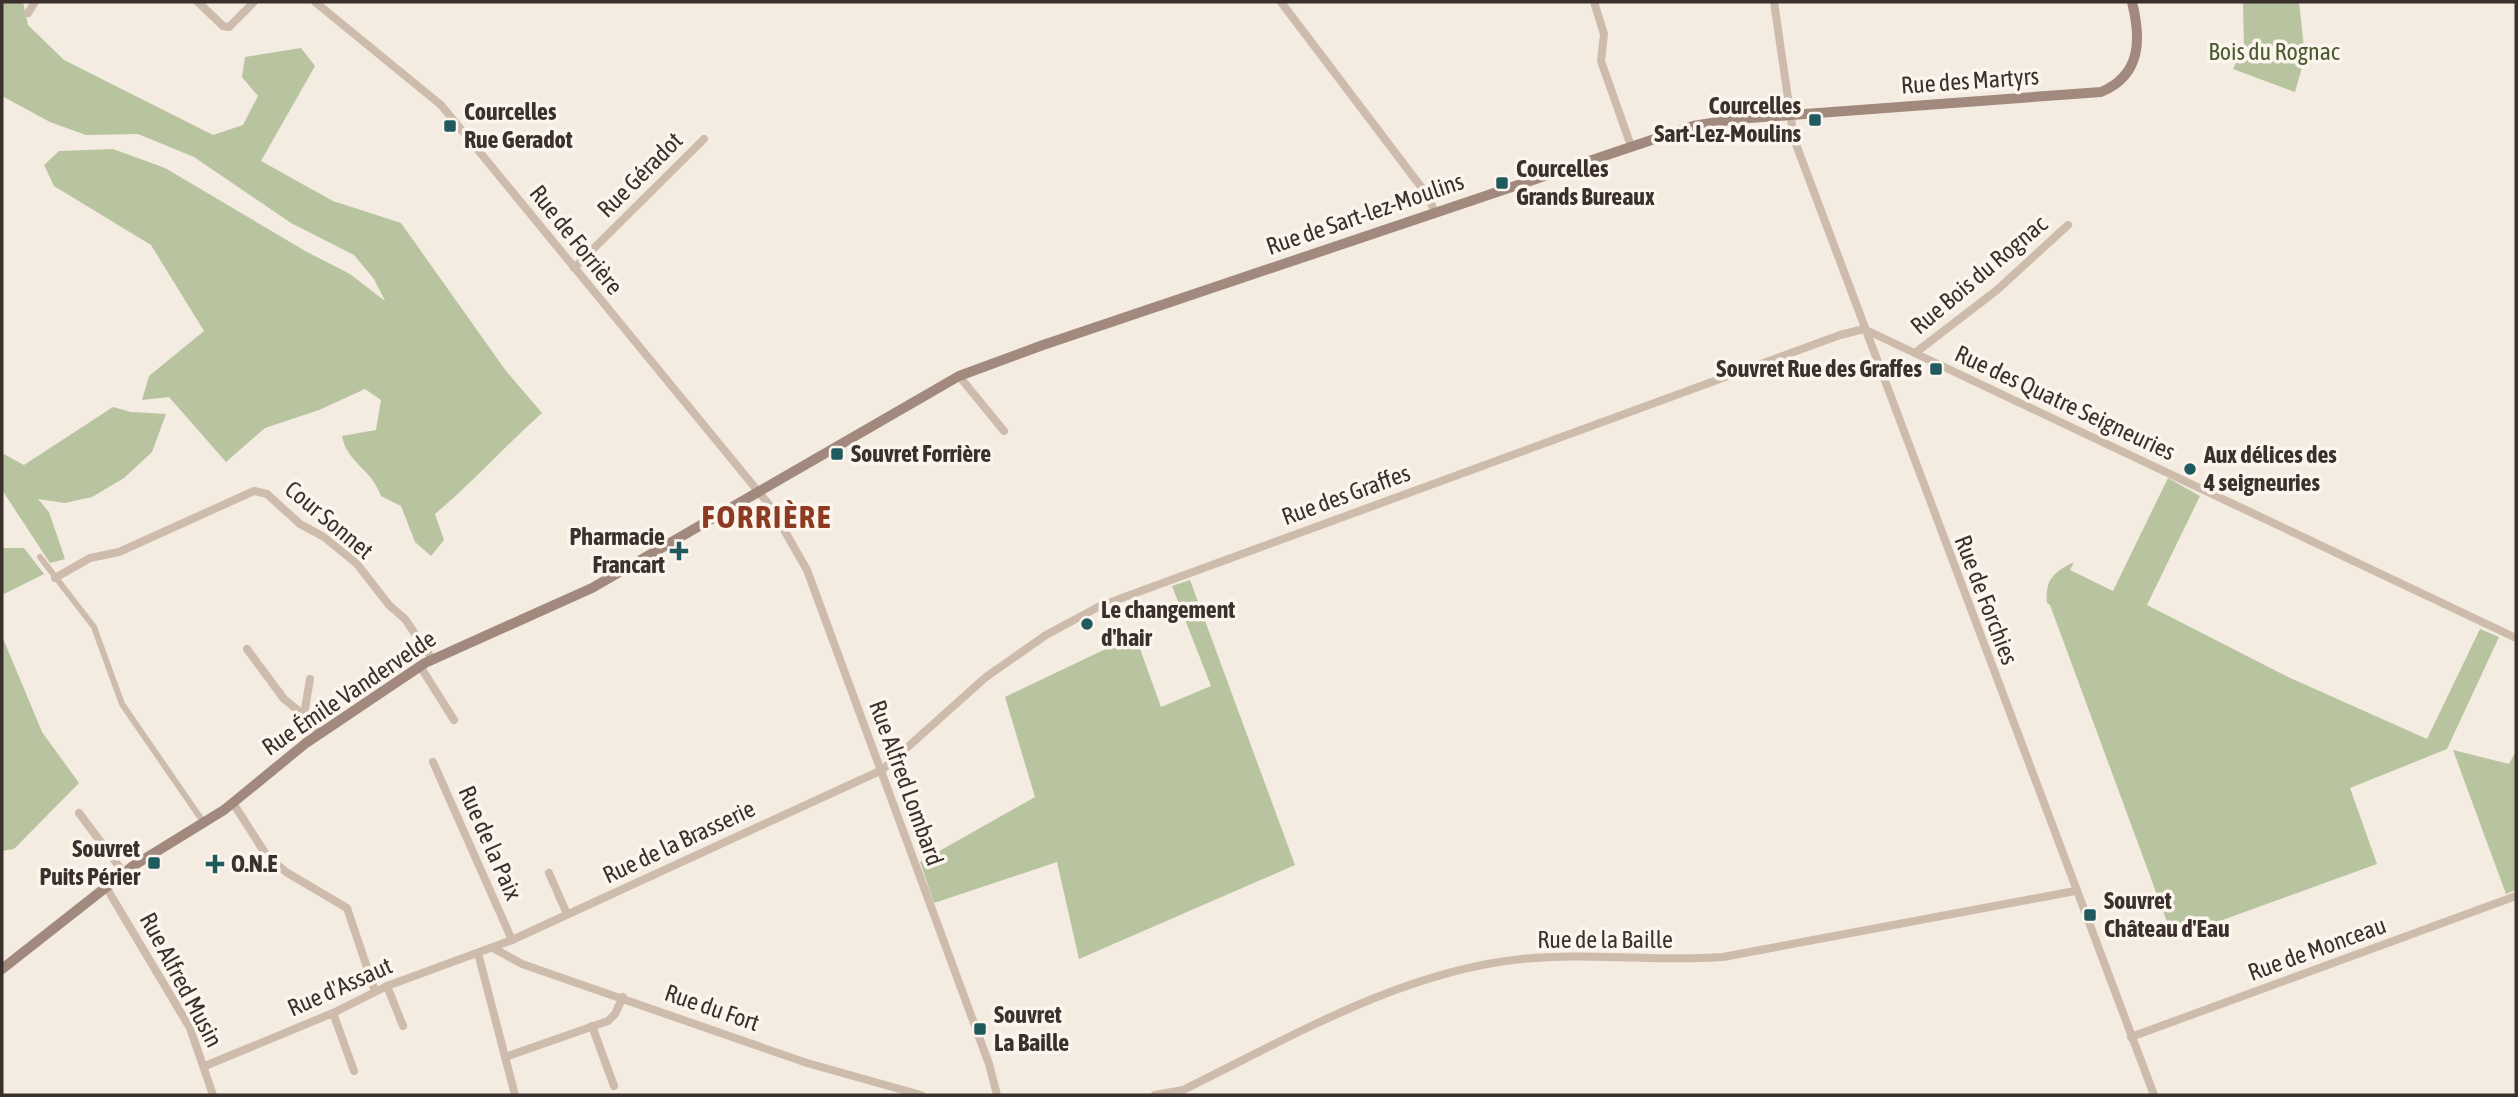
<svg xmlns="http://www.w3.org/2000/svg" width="2518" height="1097" viewBox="0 0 2518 1097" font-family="'Asap Condensed',sans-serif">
	<rect width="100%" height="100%" fill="#f4ebe1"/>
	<g fill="#b8c4a0">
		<path d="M2 2H23L28 25 64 60 213 135 243 125 258 96 242 77 245 57 301 48 315 66 261 161 333 201 401 223 506 371 542 413C505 446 473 482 435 514L444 540 431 556 415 542 401 506 381 496C371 468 347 463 342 436L376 430 381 400 365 389 319 410 265 428 226 462 169 397 142 400 149 376 204 331 151 245 54 186 44 165 59 151 113 149 165 168 307 252 350 274 385 301 374 279 354 255 291 223 194 157 138 134 86 135 50 122 2 96Z"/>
		<path d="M2243 2H2299L2305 57 2295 92 2233 69 2244 46Z"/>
		<path d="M113 407 131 412 166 414 152 452 124 478 92 497 65 503 38 499 49 512 65 559 50 563 2 490V453L24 465Z"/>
		<path d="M2168 478 2200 496 2147 605 2288 677 2427 739 2480 629 2499 637 2447 749 2350 788 2377 864 2173 938 2050 605 2047 603C2045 579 2054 572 2074 562L2070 570 2113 591Z"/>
		<path d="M2 548H24L44 574 2 595Z"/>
		<path d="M1190 580 1295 865 1079 959 1057 862 934 903 920 862 1035 797 1005 697 1135 635 1161 707 1211 686 1172 586Z"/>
		<path d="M2 636 42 732 79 783 14 849 2 851Z"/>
		<path d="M2453 750 2509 764 2516 751V890L2506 894Z"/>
	</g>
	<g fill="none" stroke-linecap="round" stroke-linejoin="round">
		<path stroke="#cdbbac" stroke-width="6" d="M40 557 94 627 122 704 204 823"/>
		<g stroke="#cdbbac" stroke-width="8">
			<path d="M198 2 223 26 229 27 254 2"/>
			<path d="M315 2 441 105 771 507 807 570 989 1064 997 1095"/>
			<path d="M1281 2 1428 196 1435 213"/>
			<path d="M1594 2 1604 34 1601 61 1631 146"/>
			<path d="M1774 2 1794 139 2154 1095"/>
			<path d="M28 13 35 2"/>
			<path d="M574 268 704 139"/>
			<path d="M1864 329 2516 638"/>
			<path d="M1915 353 1997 290 2068 225"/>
			<path d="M959 376 1004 431"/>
			<path d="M55 578 90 558 119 552 254 491 267 494 300 524 324 537 357 564 389 605 405 619 432 659"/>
			<path d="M247 649 284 699 304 715 320 734"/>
			<path d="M420 666 454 720"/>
			<path d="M304 715 310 679"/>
			<path d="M433 762 512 940"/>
			<path d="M233 803 267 856 286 872 347 908 375 991"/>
			<path d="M79 813 124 873"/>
			<path d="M549 873 567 914"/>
			<path d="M106 887 190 1028 213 1095"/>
			<path d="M493 948 522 964 807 1063 921 1095"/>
			<path d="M478 953 515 1095"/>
			<path d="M387 986 403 1026"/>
			<path d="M333 1013 354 1071"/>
			<path d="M592 1026 614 1086"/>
			<path d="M2131 1037 2516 896"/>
			<path d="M505 1057 608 1021 615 1014 623 997"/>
			<path d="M205 1066 333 1013 387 986 512 940 882 770 986 677 1046 635 1100 606 1840 335 1864 329"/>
			<path d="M1155 1095 1183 1090C1289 1038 1402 971 1522 959 1589 952 1656 962 1723 957L2075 891"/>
		</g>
		<path stroke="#a18a7d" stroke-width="10" d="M2 969 133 866 224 810 306 743 425 663 592 588 959 376 1043 345 1693 126 1736 119 2101 92C2142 75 2141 38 2132 2"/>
	</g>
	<g fill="#1f5a5e" stroke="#fbf5ee" stroke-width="2.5">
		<rect x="1808" y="113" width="14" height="14" rx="3.5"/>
		<rect x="443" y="119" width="14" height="14" rx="3.5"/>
		<rect x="1495" y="176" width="14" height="14" rx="3.5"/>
		<rect x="1929" y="362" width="14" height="14" rx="3.5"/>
		<rect x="830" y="447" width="14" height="14" rx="3.5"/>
		<circle cx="2190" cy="469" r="7"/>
		<path d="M675.5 540.5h7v7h7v7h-7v7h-7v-7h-7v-7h7z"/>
		<circle cx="1087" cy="624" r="7"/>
		<rect x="147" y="856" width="14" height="14" rx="3.5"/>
		<path d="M211.5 853.5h7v7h7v7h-7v7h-7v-7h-7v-7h7z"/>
		<rect x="2083" y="908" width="14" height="14" rx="3.5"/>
		<rect x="973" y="1022" width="14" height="14" rx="3.5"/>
	</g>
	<g text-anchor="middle" stroke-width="7" stroke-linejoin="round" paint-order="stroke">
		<g font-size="24" fill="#4a5a2e" stroke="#fbf5ee">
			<text x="2274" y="60">Bois du Rognac</text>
		</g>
		<g font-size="24" fill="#3b302b" stroke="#fbf5ee">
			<text transform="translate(1970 81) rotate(-4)" y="8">Rue des Martyrs</text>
			<text transform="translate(640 175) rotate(-45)" y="8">Rue Géradot</text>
			<text transform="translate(1365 214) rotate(-19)" y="8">Rue de Sart-lez-Moulins</text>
			<text transform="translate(576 240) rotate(51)" y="8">Rue de Forrière</text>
			<text transform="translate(1979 275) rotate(-40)" y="8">Rue Bois du Rognac</text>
			<text transform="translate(2065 403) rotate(25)" y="8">Rue des Quatre Seigneuries</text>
			<text transform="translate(1346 495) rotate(-20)" y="8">Rue des Graffes</text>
			<text transform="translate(329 520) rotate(40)" y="8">Cour Sonnet</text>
			<text transform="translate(1986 600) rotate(69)" y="8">Rue de Forchies</text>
			<text transform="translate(349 693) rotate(-34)" y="8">Rue Émile Vandervelde</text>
			<text transform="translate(906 783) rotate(70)" y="8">Rue Alfred Lombard</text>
			<text transform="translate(679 842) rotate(-25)" y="8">Rue de la Brasserie</text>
			<text transform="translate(490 843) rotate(66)" y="8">Rue de la Paix</text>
			<text x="1605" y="948">Rue de la Baille</text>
			<text transform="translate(2317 949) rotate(-20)" y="8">Rue de Monceau</text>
			<text transform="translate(181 980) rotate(62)" y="8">Rue Alfred Musin</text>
			<text transform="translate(340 987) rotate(-24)" y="8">Rue d'Assaut</text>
			<text transform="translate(712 1008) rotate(19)" y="8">Rue du Fort</text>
		</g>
		<g font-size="24" font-weight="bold" fill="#3b302b" stroke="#fbf5ee" text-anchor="start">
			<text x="1801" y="114" text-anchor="end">Courcelles<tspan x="1801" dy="28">Sart-Lez-Moulins</tspan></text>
			<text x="464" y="120">Courcelles<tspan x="464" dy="28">Rue Geradot</tspan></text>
			<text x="1516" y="177">Courcelles<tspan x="1516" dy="28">Grands Bureaux</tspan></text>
			<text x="1922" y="377" text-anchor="end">Souvret Rue des Graffes</text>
			<text x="851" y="462">Souvret Forrière</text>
			<text x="2204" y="463">Aux délices des<tspan x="2204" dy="28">4 seigneuries</tspan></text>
			<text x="665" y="545" text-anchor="end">Pharmacie<tspan x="665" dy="28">Francart</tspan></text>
			<text x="1101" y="618">Le changement<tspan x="1101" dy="28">d'hair</tspan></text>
			<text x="140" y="857" text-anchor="end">Souvret<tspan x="140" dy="28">Puits Périer</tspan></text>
			<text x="231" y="872">O.N.E</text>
			<text x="2104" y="909">Souvret<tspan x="2104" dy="28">Château d'Eau</tspan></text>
			<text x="994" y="1023">Souvret<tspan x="994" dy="28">La Baille</tspan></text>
		</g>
		<g font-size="32" font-weight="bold" letter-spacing="2" fill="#8c3b22" stroke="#fbf5ee">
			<text x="767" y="528">FORRIÈRE</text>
		</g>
	</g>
	<rect width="2518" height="1097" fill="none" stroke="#3b302b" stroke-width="7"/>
</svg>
